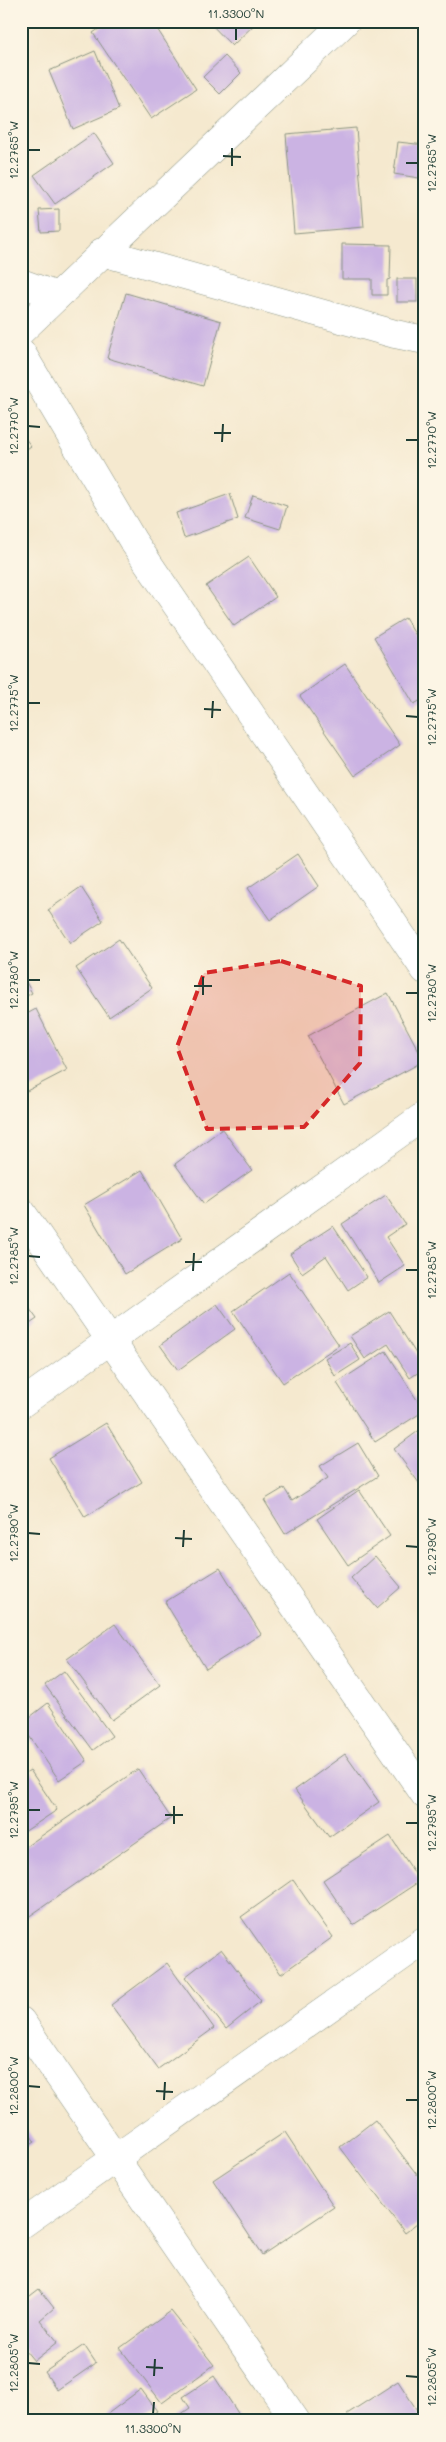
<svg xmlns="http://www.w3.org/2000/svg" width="446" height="2442" viewBox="0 0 446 2442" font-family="Mali,sans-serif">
	<rect width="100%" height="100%" fill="#fcf5e5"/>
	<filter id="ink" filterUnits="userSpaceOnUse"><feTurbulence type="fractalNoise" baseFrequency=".02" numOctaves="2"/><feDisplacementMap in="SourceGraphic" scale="10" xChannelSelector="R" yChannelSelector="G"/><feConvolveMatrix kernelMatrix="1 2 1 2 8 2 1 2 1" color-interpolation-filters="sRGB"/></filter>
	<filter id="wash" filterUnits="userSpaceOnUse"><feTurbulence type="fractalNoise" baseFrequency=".0096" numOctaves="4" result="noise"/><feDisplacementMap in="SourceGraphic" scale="20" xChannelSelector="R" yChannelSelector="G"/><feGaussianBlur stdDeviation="1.12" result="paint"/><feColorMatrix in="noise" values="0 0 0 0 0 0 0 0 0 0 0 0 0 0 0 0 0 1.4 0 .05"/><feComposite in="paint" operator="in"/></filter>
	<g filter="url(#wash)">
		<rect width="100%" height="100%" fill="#f5e9cf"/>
		<g id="blocks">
			<g fill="#cbb3e3">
				<path d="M110 21H152L196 89 151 119 93 33Z"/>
				<path d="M208 21H258L232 46Z"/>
				<path d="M95 51 119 109 73 129 49 71Z"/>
				<path d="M225 56 241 73 220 94 203 77Z"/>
				<path d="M356 128 364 227 294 233 286 134Z"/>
				<path d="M94 133 114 163 55 204 34 175Z"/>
				<path d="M398 142 425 145V179L394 174Z"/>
				<path d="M59 209V231L41 232 39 210Z"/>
				<path d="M342 244 391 245 390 279 387 280V295H372V279H342Z"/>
				<rect x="397" y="279" width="20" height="23"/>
				<path d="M126 293 221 321 203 386 107 358Z"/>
				<path d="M21 433 31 446 21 453Z"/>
				<path d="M230 494 238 519 184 538 176 513Z"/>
				<path d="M253 495 287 506 280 529 245 518Z"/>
				<path d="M249 557 276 597 234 626 206 586Z"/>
				<path d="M405 618 425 650V698L414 704 374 637Z"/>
				<path d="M345 664 400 745 355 776 300 696Z"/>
				<path d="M298 854 319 886 270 920 248 888Z"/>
				<path d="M81 887 103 921 70 943 48 910Z"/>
				<path d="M119 939 152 988 109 1017 76 968Z"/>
				<path d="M21 973 32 993 21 999Z"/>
				<path d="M388 993 424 1061 344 1104 308 1036Z"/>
				<path d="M36 1009 67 1070 21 1094V1017Z"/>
				<path d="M222 1129 252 1170 204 1204 175 1164Z"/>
				<path d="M142 1170 182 1239 125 1274 84 1205Z"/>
				<path d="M386 1195 405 1224 386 1237 405 1266 379 1283 342 1224Z"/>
				<path d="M333 1226 367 1277 348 1290 326 1256 302 1273 290 1254Z"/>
				<path d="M289 1272 339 1345 283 1383 233 1311Z"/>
				<path d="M21 1297 37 1319 21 1330Z"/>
				<path d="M217 1304 235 1329 178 1370 160 1345Z"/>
				<path d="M389 1311 425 1368 410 1378 388 1344 365 1359 350 1336Z"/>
				<path d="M350 1343 360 1360 335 1376 325 1358Z"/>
				<path d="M386 1351 424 1411 375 1442 337 1383Z"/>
				<path d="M106 1423 142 1482 85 1517 49 1458Z"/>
				<path d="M425 1426V1491L394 1449Z"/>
				<path d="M358 1443 378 1476 285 1534 264 1500 284 1488 292 1501 328 1478 320 1466Z"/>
				<path d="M359 1490 390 1536 348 1565 317 1519Z"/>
				<path d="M375 1556 401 1587 377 1608 351 1578Z"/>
				<path d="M220 1568 261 1634 206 1669 165 1602Z"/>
				<path d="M115 1624 160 1685 112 1720 67 1659Z"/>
				<path d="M64 1671 112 1736 93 1750 45 1685Z"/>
				<path d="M48 1703 87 1761 59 1780 21 1724Z"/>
				<path d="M345 1754 379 1802 329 1837 295 1790Z"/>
				<path d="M138 1769 171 1818 21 1922V1850Z"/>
				<path d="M30 1770 57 1810 21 1834V1776Z"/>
				<path d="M390 1836 420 1881 353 1925 323 1880Z"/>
				<path d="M293 1880 333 1937 281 1974 241 1917Z"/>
				<path d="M221 1949 261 2001 226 2029 185 1977Z"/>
				<path d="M167 1963 214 2028 158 2069 111 2005Z"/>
				<path d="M375 2120 425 2185V2218L405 2233 340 2147Z"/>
				<path d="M21 2121 35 2142 21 2151Z"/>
				<path d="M285 2132 334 2207 262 2255 213 2180Z"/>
				<path d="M39 2289 54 2308 40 2320 58 2342 34 2361 21 2345V2294L26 2299Z"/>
				<path d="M171 2311 214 2365 162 2403 120 2348Z"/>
				<path d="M84 2345 96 2363 57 2390 45 2372Z"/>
				<path d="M214 2376 243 2421H171L190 2408 183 2397Z"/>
				<path d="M398 2381 424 2421H352L347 2414Z"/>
				<path d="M141 2389 157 2411 143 2421H98Z"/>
			</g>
		</g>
	</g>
	<g filter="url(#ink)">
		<use href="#blocks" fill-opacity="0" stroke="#8a9382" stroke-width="1"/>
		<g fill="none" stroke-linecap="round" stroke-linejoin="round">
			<g stroke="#8a9382" stroke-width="29">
				<g id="minor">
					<path d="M102 252 395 334 425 340"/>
					<path d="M21 283 57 296"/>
					<path d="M21 352 133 541 425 970"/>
					<path d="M21 1211 425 1795"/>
					<path d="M21 1404 425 1115"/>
					<path d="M21 2021 296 2421"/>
					<path d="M21 2225 425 1940"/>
				</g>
			</g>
			<g stroke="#8a9382" stroke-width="29">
				<path id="tertiary" d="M21 331 346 21"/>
			</g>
			<use href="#minor" stroke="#fff" stroke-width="28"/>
			<use href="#tertiary" stroke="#fff" stroke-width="28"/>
		</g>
	</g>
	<path fill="#d62828" fill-opacity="0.2" stroke="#d62828" stroke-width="4" stroke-dasharray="10 6" stroke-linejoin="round" d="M281 961 361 986 360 1063 304 1127 207 1129 177 1047 204 973Z"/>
	<path fill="none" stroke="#1f3d34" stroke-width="2" d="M236 40V28M28 150H40M223 156 241 157M406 163H418M232 166V148M28 426 40 427M214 433H231M406 440H418M222 442 223 424M28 703H40M204 709 221 710M406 716 418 717M212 718 213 701M28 980H40M194 986H212M406 993H418M203 995V977M28 1256 40 1257M185 1262H202M406 1270H418M193 1271 194 1253M28 1533 40 1534M175 1538 192 1539M406 1546 418 1547M183 1547 184 1530M28 1810H40M165 1815H183M406 1823H418M174 1824V1806M28 2086 40 2087M156 2091 173 2092M164 2100 165 2082M406 2100H418M28 2363 40 2364M146 2367 163 2368M154 2376 155 2359M406 2376 418 2377M153 2414 154 2402"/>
	<rect width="446" height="2442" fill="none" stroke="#fcf5e5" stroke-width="55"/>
	<rect x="28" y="28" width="390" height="2386" fill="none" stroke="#1f3d34" stroke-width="2"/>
	<g font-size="12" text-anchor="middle" fill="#1f3d34">
		<text x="236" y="18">11.3300°N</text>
		<text transform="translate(14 150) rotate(-90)" y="4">12.2765°W</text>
		<text transform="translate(432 163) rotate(-90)" y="4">12.2765°W</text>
		<text transform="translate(14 426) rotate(-90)" y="4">12.2770°W</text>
		<text transform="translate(432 440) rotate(-90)" y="4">12.2770°W</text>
		<text transform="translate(14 703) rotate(-90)" y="4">12.2775°W</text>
		<text transform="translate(432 717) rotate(-90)" y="4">12.2775°W</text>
		<text transform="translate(14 980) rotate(-90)" y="4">12.2780°W</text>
		<text transform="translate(432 993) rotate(-90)" y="4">12.2780°W</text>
		<text transform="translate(14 1256) rotate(-90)" y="4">12.2785°W</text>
		<text transform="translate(432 1270) rotate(-90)" y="4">12.2785°W</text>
		<text transform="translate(14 1533) rotate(-90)" y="4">12.2790°W</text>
		<text transform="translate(432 1547) rotate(-90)" y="4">12.2790°W</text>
		<text transform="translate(14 1810) rotate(-90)" y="4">12.2795°W</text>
		<text transform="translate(432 1823) rotate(-90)" y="4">12.2795°W</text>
		<text transform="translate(14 2086) rotate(-90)" y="4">12.2800°W</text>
		<text transform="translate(432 2100) rotate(-90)" y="4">12.2800°W</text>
		<text transform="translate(14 2363) rotate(-90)" y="4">12.2805°W</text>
		<text transform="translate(432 2377) rotate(-90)" y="4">12.2805°W</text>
		<text x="153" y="2433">11.3300°N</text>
	</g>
</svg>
